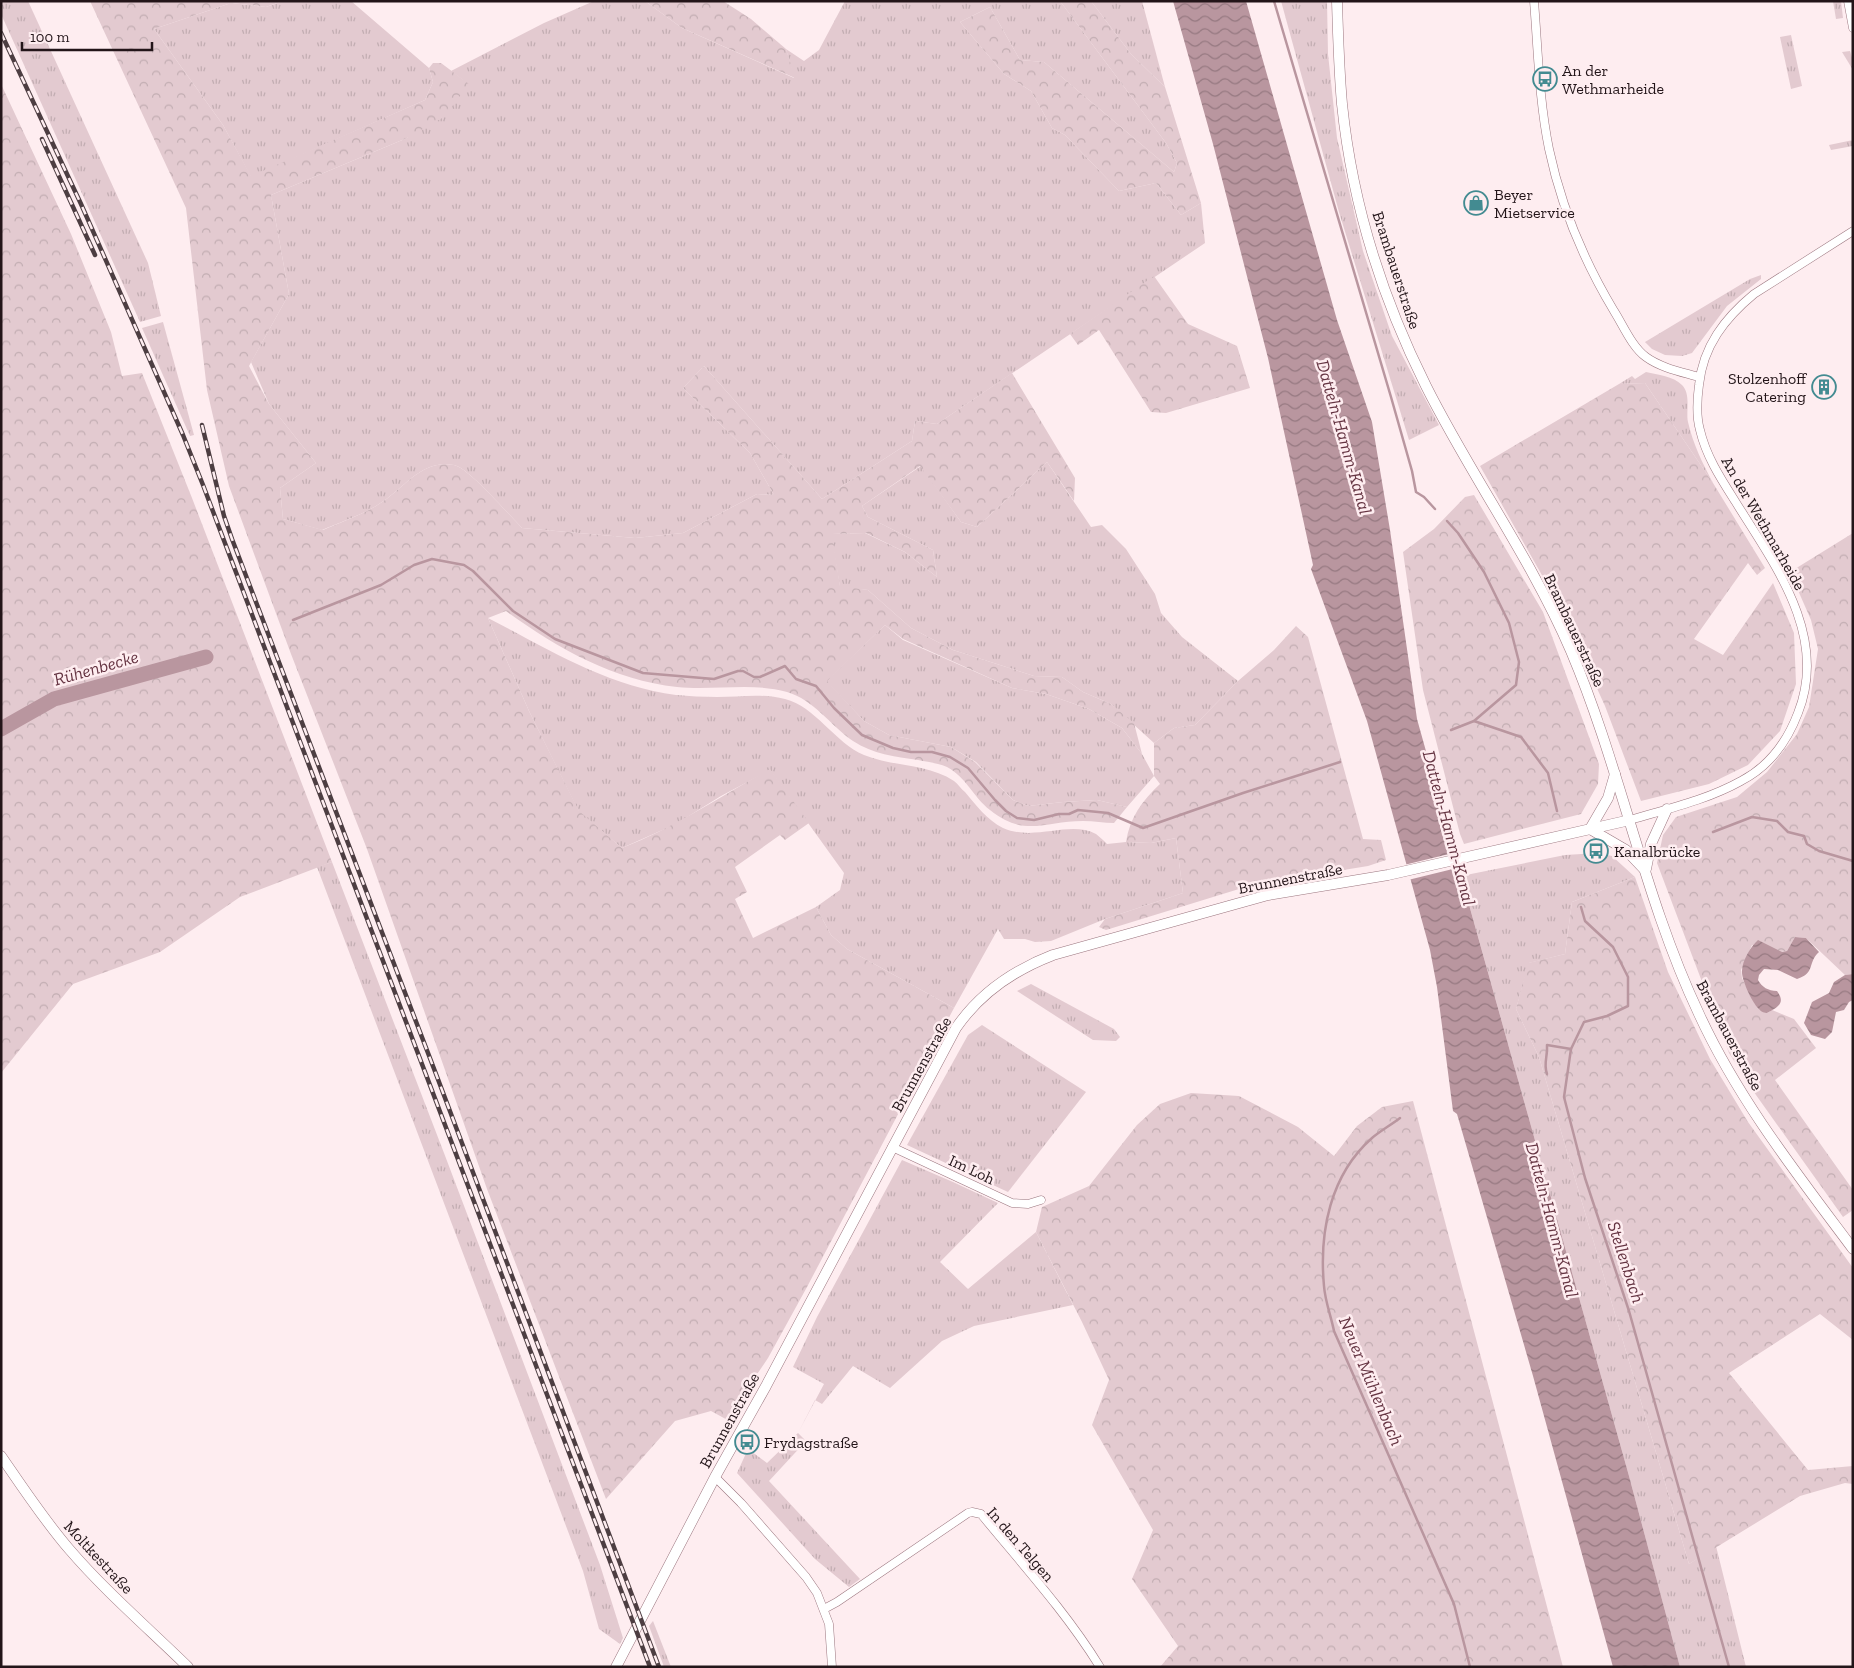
<svg xmlns="http://www.w3.org/2000/svg" width="1854" height="1668" viewBox="0 0 1854 1668" font-family="'Zilla Slab',serif">
	<defs>
		<pattern id="grass-tufts" width="24" height="20" patternUnits="userSpaceOnUse" patternTransform="scale(1.25)"><rect width="24" height="20" fill="#e3cad0"/><path d="M3 7l-1-3M5 7V3M7 7l1-3M15 17l-1-3M17 17v-4M19 17l1-3" fill="none" stroke="#c2adb2"/></pattern>
		<pattern id="forest-crowns" width="20" height="18" patternUnits="userSpaceOnUse" patternTransform="scale(1.25)"><rect width="20" height="18" fill="#e3cad0"/><path d="M2 6a3 3 0 1 1 6 0M12 15a3 3 0 1 1 6 0" fill="none" stroke="#c2adb2"/></pattern>
		<pattern id="water-waves" width="16" height="10" patternUnits="userSpaceOnUse" patternTransform="scale(1.25)"><rect width="16" height="10" fill="#b9969f"/><path d="M0 5q4-4 8 0t8 0" fill="none" stroke="#967981"/></pattern>
	</defs>
	<rect width="100%" height="100%" fill="#feedf0"/>
	<g fill="url(#grass-tufts)">
		<path d="M1 1H28L148 263 161 316 140 322 1 14Z"/>
		<path d="M283 1H351L429 68 433 82 425 100 251 177 223 125 154 29 231 3 266 7Z"/>
		<path d="M594 1H645L682 28 794 78 786 49 804 61 819 50 845 1H1060L1166 143 1177 163 1174 172 1044 62 1020 60 990 7 960 22 1004 74 1031 91 1052 128 1065 135 1119 191 1156 183 1181 215 1201 203 1205 243 937 424 915 421 912 441 822 499 704 366 683 388 750 453 774 495 757 494 683 533 635 538 522 528C509 515 469 468 454 465 422 459 405 487 382 502 365 514 341 522 322 530L283 519 280 488 316 463 269 404 251 362 289 294 271 195 407 138 463 80 451 71 544 23Z"/>
		<path d="M1091 1H1142L1165 87 1131 54Z"/>
		<path d="M1281 1H1327L1328 54 1337 138 1363 251 1392 336 1439 425 1409 440 1339 212Z"/>
		<path d="M1833 1H1841L1843 18 1836 19Z"/>
		<path d="M1791 35 1802 86 1791 89 1780 37Z"/>
		<path d="M1850 51 1853 61V70L1842 52Z"/>
		<path d="M1853 140V146L1831 150 1829 145Z"/>
		<path d="M1761 275V279L1727 306 1692 353 1682 356 1665 355 1652 349 1645 342 1750 279Z"/>
		<path d="M163 322 194 435 190 436 142 328Z"/>
		<path d="M1646 372C1658 375 1673 376 1682 385 1691 394 1686 411 1688 422 1693 444 1703 464 1713 483L1645 383 1619 384 1632 376 1635 379Z"/>
		<path d="M1047 462 1091 527 1102 525 1126 549 1155 594 1161 613 1182 637 1238 681 1195 725 1174 728 1154 743 1111 704 1083 692 1062 677 1034 676 953 650 911 628 868 590 840 587 831 534 865 533 905 552 937 577 933 550 868 517 862 506 921 466 961 522 977 527Z"/>
		<path d="M488 618C548 649 607 686 676 695 689 696 703 697 717 697 739 697 763 693 785 699 815 706 835 743 864 755 893 767 927 763 954 781 958 784 961 789 965 792 976 805 987 820 1003 828 1035 842 1069 820 1096 834 1100 837 1104 841 1107 844L1126 842 1151 843 1176 838 1183 893 1105 919 1051 941 1035 942 1025 939H1004L998 929 954 1008 847 949 831 935 816 907 840 890 844 873 770 770 721 796 676 824 622 848 579 812 529 711Z"/>
		<path d="M885 625 903 640 1012 688 1046 694 1089 709 1122 728 1142 754 1154 776 1127 807 1097 800 1063 802 1028 806 1013 800 976 762 951 747 889 735 864 721 826 681Z"/>
		<path d="M1598 853 1612 856 1635 877 1572 902 1565 954 1529 963 1516 1009 1539 1057 1689 1564 1716 1546 1746 1667H1680L1629 1476 1461 876 1565 855Z"/>
		<path d="M332 862 444 1153 600 1565 623 1638 620 1644 599 1629 583 1571 317 867Z"/>
		<path d="M1031 984 1114 1029 1120 1037 1116 1041 1093 1040 1017 991Z"/>
		<path d="M982 1025 1086 1092 1008 1192 907 1145 968 1035Z"/>
		<path d="M902 1160 953 1182 998 1203 940 1262 968 1289 1036 1232 1073 1305 974 1326 942 1341 890 1388 853 1366 822 1404 815 1400 798 1433 806 1441 769 1481 860 1579 849 1587 815 1559 737 1473 748 1449 767 1463 798 1433 824 1384 793 1367 817 1317Z"/>
		<path d="M653 1621 671 1667H664L649 1626Z"/>
	</g>
	<g fill="url(#forest-crowns)">
		<path d="M90 1H283L266 7 231 3 154 29 223 125 251 176 425 100 433 82 429 68 433 63H441L469 84 444 117 407 138 271 195 289 294 249 366 269 404 316 463 280 488 283 519 323 530C341 522 365 514 382 502 405 487 422 459 454 465 469 468 509 515 522 528L635 538 683 533 757 494 774 495 750 453 683 388 704 366 822 499 912 441 915 421 937 424 1012 373 1075 478 1074 501 1047 462 977 527 961 522 920 466 862 506 868 517 933 550 937 577 905 552 866 533 832 534 840 586 868 590 911 628 953 650 1034 676 1062 677 1083 692 1111 704 1134 723 1142 754 1122 728 1089 709 1046 694 1012 688 903 639 885 625 827 681 864 721 889 735 951 747 975 762 1013 800 1028 806 1063 802 1097 800 1127 807 1114 823C1104 823 1094 821 1083 821 1045 821 1025 838 990 810 974 798 966 777 947 767 938 763 927 762 918 760 895 757 873 754 853 741 830 725 814 700 787 692 753 682 712 691 677 687 613 680 557 648 506 611L488 618 529 711 579 811 622 848C674 828 721 796 770 769L809 823 785 840 780 835 735 867 747 892 735 899 753 938 816 907 831 935 847 949 954 1008 807 1287 768 1358 741 1398 733 1423 711 1411 675 1421 606 1499 487 1189 367 849 291 654 229 486 207 390 186 208Z"/>
		<path d="M645 1H723L751 19 786 49 795 78 682 28Z"/>
		<path d="M1060 1H1091L1131 54 1165 87 1201 203 1181 215 1156 183 1119 191 1065 135 1052 128 1031 91 1004 74 960 22 990 7 1020 60 1044 62 1174 172 1177 163 1166 143Z"/>
		<path d="M1 84 71 234 111 332 122 376 142 373 192 498 332 862 240 897 160 952 73 984 1 1073Z"/>
		<path d="M1154 276 1188 324 1237 346 1250 388 1166 413 1151 412 1099 330 1078 345 1070 334Z"/>
		<path d="M1645 383 1713 483 1765 568 1757 575 1748 563 1694 639 1723 655 1773 583 1794 633 1796 684 1780 731 1748 765 1709 784 1641 801 1605 706 1560 607 1480 466 1619 384Z"/>
		<path d="M1474 495 1543 612 1599 764 1598 784 1581 814 1464 844 1460 834 1423 690 1403 552 1434 529 1465 497Z"/>
		<path d="M1853 533V974L1845 975 1806 938 1795 937 1787 951 1781 952 1752 945 1741 970 1742 978 1755 1004 1767 1013 1772 1010 1794 1019 1816 1048 1775 1080 1853 1190V1210L1843 1217 1756 1095 1729 1053 1657 863 1663 835 1676 817 1737 797 1767 772 1797 734 1809 707 1818 649 1811 620 1790 572Z"/>
		<path d="M1296 626 1308 637 1363 839 1381 840 1386 860 1368 866 1252 885 1106 930 1099 927 1105 919 1183 893 1176 838 1151 843 1126 842C1130 817 1142 801 1160 784L1154 776V743L1174 728 1195 725 1238 681 1274 650Z"/>
		<path d="M1635 877 1668 972 1710 1059 1748 1122 1853 1268V1340L1820 1314 1729 1373 1808 1470 1853 1466V1484L1845 1483 1800 1496 1689 1564 1539 1057 1516 1009 1528 963 1565 954 1572 902Z"/>
		<path d="M1191 1093 1239 1096 1298 1127 1334 1156 1357 1126 1382 1107 1413 1101 1563 1667H1160L1178 1646 1132 1579 1153 1530 1092 1425 1109 1380 1082 1322 1036 1232 1042 1207 1089 1186 1137 1125 1160 1104Z"/>
	</g>
	<g fill="url(#water-waves)">
		<path d="M1173 1H1246L1337 320 1372 422 1390 530 1417 719 1629 1476 1680 1667H1613L1533 1376 1457 1114 1453 1111 1437 987 1430 950 1367 721 1311 569 1313 565 1268 358 1213 144Z"/>
		<path d="M1795 937 1806 938 1819 952C1807 963 1816 973 1797 979L1778 970 1764 969 1759 975 1758 980C1762 987 1768 991 1777 991 1786 1003 1778 1007 1767 1013 1765 1013 1761 1012 1760 1010 1753 1005 1741 979 1742 971 1742 961 1751 946 1758 940L1782 952 1787 951Z"/>
		<path d="M1853 974V1000L1849 1002 1844 1010 1836 1012 1832 1032 1825 1039 1811 1035 1804 1023 1812 1002 1829 993 1834 982 1845 975Z"/>
	</g>
	<path fill="#feedf0" d="M1457 852 1461 867 1408 880 1404 865Z"/>
	<g fill="none" stroke-linecap="round" stroke-linejoin="round">
		<g stroke="#b9969f" stroke-width="2.5">
			<path d="M1274 1 1391 397 1412 471 1416 492 1424 497 1435 509"/>
			<path d="M1447 521 1458 533 1484 572 1509 623 1519 662 1516 685 1474 721 1451 730"/>
			<path d="M293 620 381 585 414 565 432 559 464 565 473 571 513 611 555 639 643 673 714 679 738 671H743L754 677H760L785 666 796 679 816 686 834 708 862 735 893 748 911 752H932L950 757 968 768 995 800 1006 811 1017 818 1034 820 1059 814H1069L1078 810 1108 813 1143 828 1243 793 1340 762"/>
			<path d="M1474 721 1521 737 1548 773 1557 811"/>
			<path d="M1713 832 1752 817 1777 821 1788 832 1804 836 1807 844 1819 851 1853 861"/>
			<path d="M1581 907 1585 921 1613 947 1628 977V1006L1607 1016 1584 1022 1571 1049 1564 1097 1585 1178 1629 1311 1729 1667"/>
			<path d="M1547 1074C1543 1063 1548 1057 1547 1045L1571 1049"/>
			<path d="M1400 1118C1391 1125 1380 1131 1372 1138 1330 1175 1319 1232 1324 1286 1325 1301 1331 1316 1334 1331L1454 1604 1470 1667"/>
		</g>
		<path stroke="#b9969f" stroke-width="15" d="M1 729 54 699 206 657"/>
		<g stroke="#9b767f" stroke-width="9">
			<g id="street">
				<path d="M1534 1C1538 50 1539 100 1549 149 1561 206 1584 261 1614 311 1623 325 1632 347 1646 357 1661 368 1682 372 1699 377"/>
				<path d="M1848 1 1853 28"/>
				<path d="M1630 820C1667 809 1707 800 1741 781 1768 767 1787 742 1798 713 1829 635 1774 564 1735 501 1721 479 1706 456 1700 430 1696 416 1697 400 1699 385 1703 346 1725 318 1754 294L1853 231"/>
				<path d="M892 1147 1012 1203 1028 1204 1041 1200"/>
				<path d="M715 1477 741 1503 806 1577 817 1593 829 1624 832 1667"/>
				<path d="M824 1609 837 1602 968 1513 972 1512 981 1514C1022 1564 1066 1612 1100 1667"/>
			</g>
		</g>
		<g stroke="#9b767f" stroke-width="11">
			<g id="secondary">
				<path d="M1337 1C1338 36 1339 70 1342 104 1352 202 1382 298 1426 386 1471 476 1531 558 1571 651 1621 769 1644 898 1699 1014 1738 1099 1797 1174 1853 1249"/>
				<path d="M1590 829 1626 850 1643 868"/>
				<path d="M1590 829 1608 798 1615 774"/>
				<path d="M1646 869 1651 844 1667 809"/>
				<path d="M1 1456C23 1488 44 1520 69 1549 105 1591 148 1628 188 1667"/>
				<path d="M616 1667 715 1477 766 1386 956 1028C980 993 1014 970 1053 955L1268 895 1388 875 1630 820"/>
			</g>
		</g>
		<use href="#street" stroke="#fff" stroke-width="8"/>
		<use href="#secondary" stroke="#fff" stroke-width="10"/>
		<g stroke="#4d3e42" stroke-width="4.5">
			<g id="rail">
				<path d="M1 33 81 204 183 435 203 485 650 1667"/>
				<path d="M42 139 95 255"/>
				<path d="M202 425 224 516 232 539 436 1074 659 1667"/>
			</g>
		</g>
		<use href="#rail" stroke="#feedf0" stroke-width="2.5" stroke-dasharray="8" stroke-linecap="butt"/>
	</g>
	<defs>
		<g id="bus-ring" transform="scale(1.25)"><circle r="9.5" fill="#feedf0" stroke="#438b91" stroke-width="1.5"/><path d="M-5-6H5V4H4V6H2V4H-2V6H-4V4H-5ZM-3.5-4V0h7V-4ZM-3.5 1.2v1.5H-2V1.2ZM2 1.2v1.5H3.5V1.2Z" fill="#438b91"/></g>
		<g id="shop-ring" transform="scale(1.25)"><circle r="9.5" fill="#feedf0" stroke="#438b91" stroke-width="1.5"/><path d="M-5-2.5h2.3a2.7 3.5 0 0 1 5.4 0H5L5.5 6h-11ZM-1.5-2.5h3a1.5 2.3 0 0 0-3 0Z" fill="#438b91"/></g>
		<g id="building-ring" transform="scale(1.25)"><circle r="9.5" fill="#feedf0" stroke="#438b91" stroke-width="1.5"/><path d="M-4-6H4V6H1V3H-1V6H-4ZM-2.5-4.3h1.7v1.8h-1.7ZM.8-4.3h1.7v1.8H.8ZM-2.5-1h1.7V.8h-1.7ZM.8-1h1.7V.8H.8Z" fill="#438b91"/></g>
	</defs>
	<g fill-rule="evenodd">
		<use href="#bus-ring" x="1545" y="79"/>
		<use href="#shop-ring" x="1476" y="203"/>
		<use href="#building-ring" x="1824" y="387"/>
		<use href="#bus-ring" x="1596" y="851"/>
		<use href="#bus-ring" x="747" y="1442"/>
	</g>
	<g text-anchor="middle" stroke-width="5" stroke-linejoin="round" paint-order="stroke">
		<g font-size="16" fill="#231519" stroke="#feedf0" text-anchor="start">
			<text x="1562" y="76">An der<tspan x="1562" dy="18">Wethmarheide</tspan></text>
			<text x="1494" y="200">Beyer<tspan x="1494" dy="18">Mietservice</tspan></text>
			<text x="1806" y="384" text-anchor="end">Stolzenhoff<tspan x="1806" dy="18">Catering</tspan></text>
			<text x="1614" y="857">Kanalbrücke</text>
			<text x="764" y="1448">Frydagstraße</text>
		</g>
		<g font-size="16" fill="#231519" stroke="#feedf0">
			<text transform="translate(1397 270) rotate(72)" y="6">Brambauerstraße</text>
			<text transform="translate(1764 523) rotate(60)" y="6">An der Wethmarheide</text>
			<text transform="translate(1575 630) rotate(65)" y="6">Brambauerstraße</text>
			<text transform="translate(1290 878) rotate(-11)" y="6">Brunnenstraße</text>
			<text transform="translate(1730 1035) rotate(62)" y="6">Brambauerstraße</text>
			<text transform="translate(921 1064) rotate(-61)" y="6">Brunnenstraße</text>
			<text transform="translate(972 1169) rotate(25)" y="6">Im Loh</text>
			<text transform="translate(729 1420) rotate(-61)" y="6">Brunnenstraße</text>
			<text transform="translate(1021 1544) rotate(49)" y="6">In den Telgen</text>
			<text transform="translate(99 1557) rotate(47)" y="6">Moltkestraße</text>
		</g>
		<g font-size="18" font-style="italic" fill="#653442" stroke="#feedf0">
			<text transform="translate(1344 437) rotate(74)" y="6">Datteln-Hamm-Kanal</text>
			<text transform="translate(96 668) rotate(-16)" y="6">Rühenbecke</text>
			<text transform="translate(1449 828) rotate(75)" y="6">Datteln-Hamm-Kanal</text>
			<text transform="translate(1552 1220) rotate(75)" y="6">Datteln-Hamm-Kanal</text>
			<text transform="translate(1626 1262) rotate(72)" y="6">Stellenbach</text>
			<text transform="translate(1371 1381) rotate(67)" y="6">Neuer Mühlenbach</text>
		</g>
	</g>
	<rect width="1854" height="1668" fill="none" stroke="#231519" stroke-width="5"/>
	<path d="M22 42v8h130v-8" fill="none" stroke="#231519" stroke-width="2.5"/>
	<text x="30" y="42" font-size="15" fill="#231519" stroke="#feedf0" stroke-width="4" paint-order="stroke">100 m</text>
</svg>
